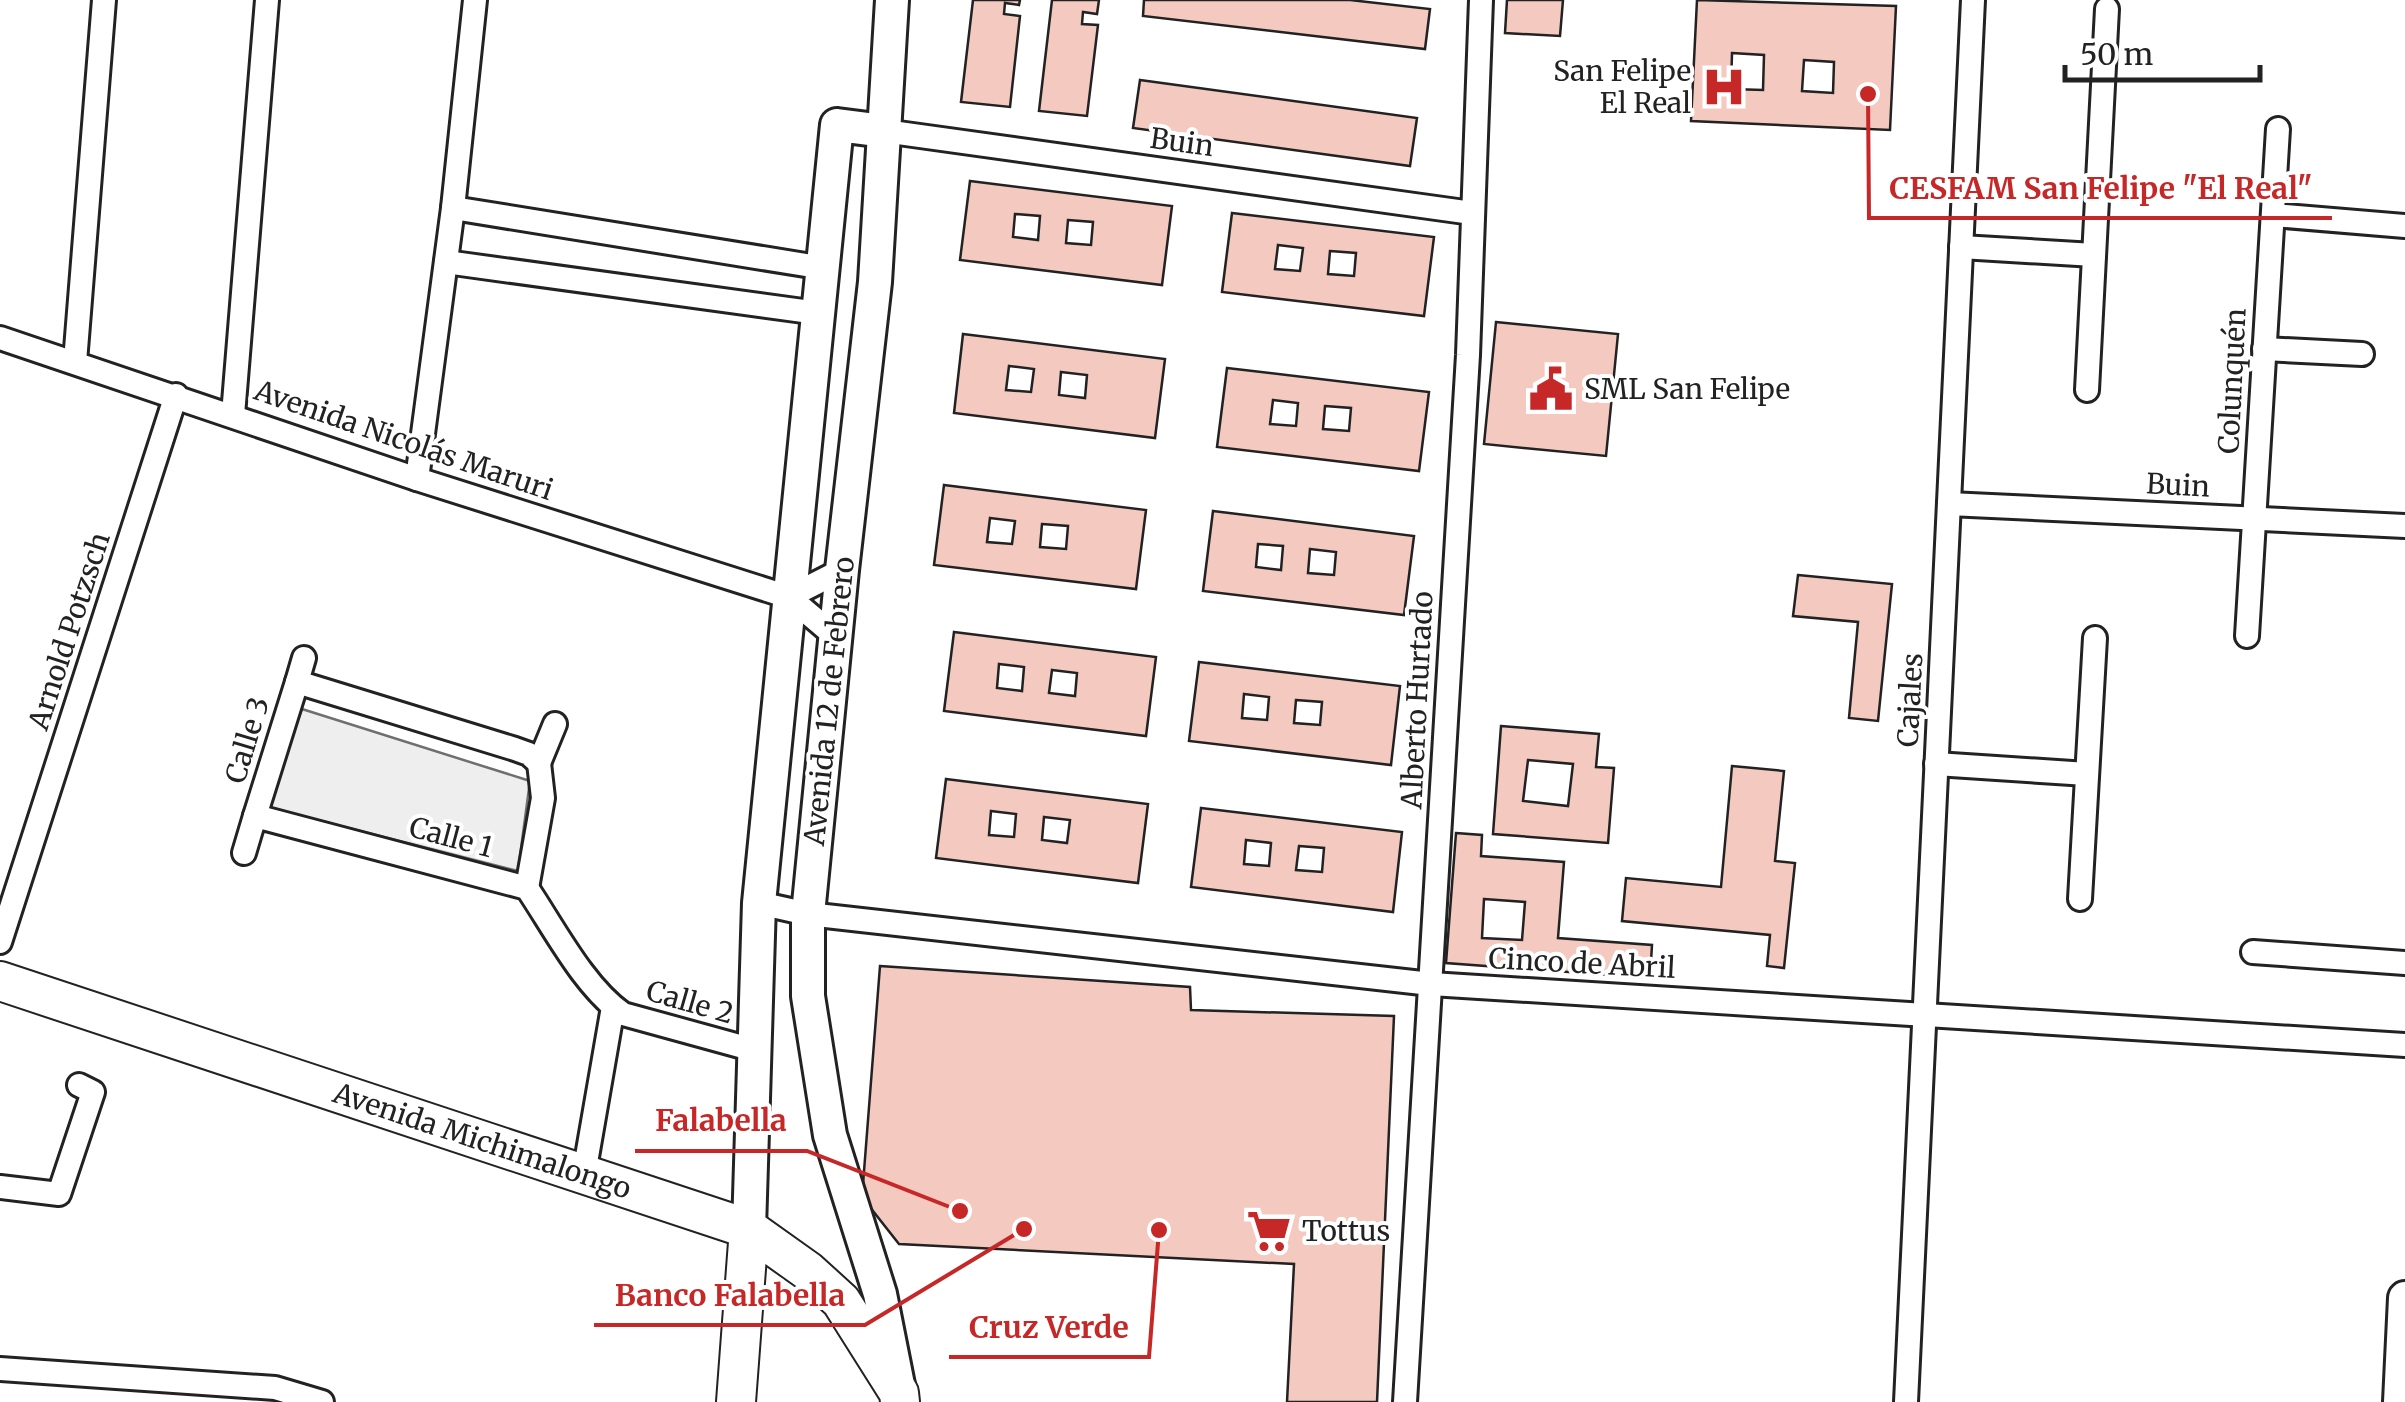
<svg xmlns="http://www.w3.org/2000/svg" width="2405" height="1402" viewBox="0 0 2405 1402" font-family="Merriweather,serif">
	<rect width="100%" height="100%" fill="#fff"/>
	<path fill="#eee" stroke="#6f6f6f" stroke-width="2.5" d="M302 709 530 781 518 871 266 807Z"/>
	<g fill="#f3c9c0" stroke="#222" stroke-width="2.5" fill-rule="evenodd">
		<path d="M973 0H1020L1019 5 1005 3 1004 14 1020 16 1010 107 961 102Z"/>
		<path d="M1052 0H1099L1097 14 1083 12 1082 24 1098 25 1087 116 1039 111Z"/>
		<path d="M1144 0H1350L1430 9 1425 49 1143 16Z"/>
		<path d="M1507 0H1563L1560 36 1505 33Z"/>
		<path d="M1697 0 1896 6 1890 130 1691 121ZM1732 53 1764 55 1763 90 1731 89ZM1804 60 1834 62 1833 93 1802 91Z"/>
		<path d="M1140 80 1417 118 1410 166 1133 128Z"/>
		<path d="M970 181 1172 206 1162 285 960 260ZM1015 214 1040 216 1038 240 1013 237ZM1068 220 1093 222 1091 245 1066 243Z"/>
		<path d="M1232 213 1434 237 1424 316 1222 292ZM1278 245 1303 248 1300 271 1275 269ZM1330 251 1356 253 1354 276 1328 274Z"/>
		<path d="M1496 322 1618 334 1606 456 1484 444Z"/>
		<path d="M963 334 1165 359 1155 438 954 413ZM1009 366 1034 369 1031 392 1006 390ZM1061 372 1087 375 1085 398 1059 395Z"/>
		<path d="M1227 368 1429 392 1419 471 1217 447ZM1273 400 1298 403 1296 426 1270 424ZM1325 406 1351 408 1349 431 1323 429Z"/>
		<path d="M944 485 1146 510 1136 589 934 565ZM990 518 1015 521 1012 544 987 542ZM1042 524 1068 526 1066 549 1040 547Z"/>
		<path d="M1213 511 1414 536 1404 615 1203 591ZM1258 544 1283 546 1281 570 1256 567ZM1310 549 1336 552 1334 575 1308 573Z"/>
		<path d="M1798 575 1892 584 1878 721 1849 718 1858 622 1793 616Z"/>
		<path d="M954 632 1156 657 1146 736 944 711ZM999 664 1024 667 1022 691 997 688ZM1052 670 1077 673 1075 696 1049 693Z"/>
		<path d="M1199 662 1400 686 1391 765 1189 741ZM1244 694 1269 697 1267 720 1242 718ZM1296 700 1322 702 1320 725 1294 723Z"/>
		<path d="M1501 726 1599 734 1596 767 1614 768 1608 843 1493 834ZM1528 760 1573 764 1568 806 1523 801Z"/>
		<path d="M1732 766 1784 771 1775 861 1795 863 1784 968 1767 966 1770 935 1622 921 1626 878 1721 887Z"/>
		<path d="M946 779 1148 804 1138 883 936 858ZM991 811 1016 814 1014 837 989 835ZM1044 817 1070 820 1067 843 1042 840Z"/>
		<path d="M1201 808 1402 832 1393 912 1191 887ZM1246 840 1271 843 1269 866 1244 864ZM1299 846 1324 848 1322 872 1296 870Z"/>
		<path d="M1456 833 1482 835 1481 856 1564 862 1558 938 1652 945 1650 978 1446 963ZM1484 899 1525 902 1522 940 1482 938Z"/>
		<path d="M880 966 1190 987 1191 1010 1394 1016 1377 1402H1287L1294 1264 899 1244 862 1197Z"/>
	</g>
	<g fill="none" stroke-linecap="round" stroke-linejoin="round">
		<g stroke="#222" stroke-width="28">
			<g id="street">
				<path d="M884 131 1472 213"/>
				<path d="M453 208 824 268"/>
				<path d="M2273 215 2405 226"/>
				<path d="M1961 247 2094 255"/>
				<path d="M446 262 818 313"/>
				<path d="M0 338 417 479 789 597 836 637"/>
				<path d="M2264 349 2362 354"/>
				<path d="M75 362 104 0"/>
				<path d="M2087 390 2107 9"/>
				<path d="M233 415 267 0"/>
				<path d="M417 479 453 208 475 0"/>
				<path d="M1949 504 2405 526"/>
				<path d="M789 597 842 570"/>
				<path d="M2247 636 2278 129"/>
				<path d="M304 658 297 682 515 749 529 754 539 763 555 724"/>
				<path d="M1936 764 2087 774"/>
				<path d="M255 816 297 682"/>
				<path d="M244 853 255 816 527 888C554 928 584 987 623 1014L754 1050"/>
				<path d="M527 888 543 798 539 763"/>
				<path d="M2080 899 2095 638"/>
				<path d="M759 903 808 914 1431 984 2405 1045"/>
				<path d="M0 942 176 395"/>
				<path d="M2253 952 2405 963"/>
				<path d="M584 1174 613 1007"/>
				<path d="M0 1187 59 1194 93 1092 79 1085"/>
				<path d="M0 1369 275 1388 322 1402"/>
				<path d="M1405 1402 1468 355 1481 0"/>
				<path d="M1906 1402 1973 0"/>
			</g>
		</g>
		<g stroke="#222" stroke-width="38">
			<g id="secondary">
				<path d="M892 0 875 282 842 570 808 914V996L830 1135 880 1294 898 1385"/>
				<path d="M749 1229 759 903 837 125 884 131"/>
				<path d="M2400 1402 2405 1298"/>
			</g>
		</g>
		<g stroke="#222" stroke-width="42">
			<g id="primary">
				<path id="s1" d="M0 981 749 1229 808 1271 841 1301 899 1393 900 1402"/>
				<path d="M736 1402 749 1229"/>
			</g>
		</g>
		<use href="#street" stroke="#fff" stroke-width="22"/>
		<use href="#secondary" stroke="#fff" stroke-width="32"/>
		<use href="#primary" stroke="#fff" stroke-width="38"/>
	</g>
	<defs>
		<g id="hospital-bare" transform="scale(3.45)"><path d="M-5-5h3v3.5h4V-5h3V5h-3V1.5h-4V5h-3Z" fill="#c62828" stroke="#fff" stroke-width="2.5" paint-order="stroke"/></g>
		<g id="civic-bare" transform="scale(3.45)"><path d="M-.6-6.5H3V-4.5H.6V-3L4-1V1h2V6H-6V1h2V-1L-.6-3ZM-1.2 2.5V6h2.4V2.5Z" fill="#c62828" stroke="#fff" stroke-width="2.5" paint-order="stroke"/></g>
		<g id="supermarket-bare" transform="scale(3.45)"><path d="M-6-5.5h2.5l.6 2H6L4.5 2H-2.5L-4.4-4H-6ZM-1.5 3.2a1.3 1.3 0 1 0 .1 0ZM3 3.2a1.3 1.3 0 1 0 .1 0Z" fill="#c62828" stroke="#fff" stroke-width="2.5" paint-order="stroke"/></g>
	</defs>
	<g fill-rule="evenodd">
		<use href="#hospital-bare" x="1724" y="87"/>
		<use href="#civic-bare" x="1551" y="389"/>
		<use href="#supermarket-bare" x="1269" y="1231"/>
	</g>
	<g text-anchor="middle" stroke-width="8" stroke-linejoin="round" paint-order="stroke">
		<g font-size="28" fill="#222" stroke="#fff" text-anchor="start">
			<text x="1691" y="81" text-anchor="end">San Felipe<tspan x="1691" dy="32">El Real</tspan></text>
			<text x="1584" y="399">SML San Felipe</text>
			<text x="1302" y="1241">Tottus</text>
		</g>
		<g font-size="28" fill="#222" stroke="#fff">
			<text transform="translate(1182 142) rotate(8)" y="10">Buin</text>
			<text transform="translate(2232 381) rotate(-87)" y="10">Colunquén</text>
			<text transform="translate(404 440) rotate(19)" y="10">Avenida Nicolás Maruri</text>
			<text transform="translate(2178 485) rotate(3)" y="10">Buin</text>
			<text transform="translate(69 631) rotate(-72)" y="10">Arnold Potzsch</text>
			<text transform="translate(1417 700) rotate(-87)" y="10">Alberto Hurtado</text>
			<text transform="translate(1910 700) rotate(-87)" y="10">Cajales</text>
			<text transform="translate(829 701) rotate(-84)" y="10">Avenida 12 de Febrero</text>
			<text transform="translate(247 740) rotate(-73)" y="10">Calle 3</text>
			<text transform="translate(451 837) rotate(15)" y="10">Calle 1</text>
			<text transform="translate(1582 963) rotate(3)" y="10">Cinco de Abril</text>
			<text transform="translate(690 1002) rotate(16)" y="10">Calle 2</text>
			<text dy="10" stroke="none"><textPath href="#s1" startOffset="508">Avenida Michimalongo</textPath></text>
		</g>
	</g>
	<path fill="none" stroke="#c62828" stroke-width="4" d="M1868 94L1869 218H2332M960 1211L807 1151H635M1024 1229L865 1325H594M1159 1230L1149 1357H949"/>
	<g fill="#c62828" stroke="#fff" stroke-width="4">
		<circle cx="1868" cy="94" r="10"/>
		<circle cx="960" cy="1211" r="10"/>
		<circle cx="1024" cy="1229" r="10"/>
		<circle cx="1159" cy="1230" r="10"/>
	</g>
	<g font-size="30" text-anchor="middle" font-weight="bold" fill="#c62828" stroke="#fff" stroke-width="8" stroke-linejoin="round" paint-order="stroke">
		<text x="2101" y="199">CESFAM San Felipe "El Real"</text>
		<text x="721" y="1131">Falabella</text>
		<text x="730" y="1306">Banco Falabella</text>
		<text x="1049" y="1338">Cruz Verde</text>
	</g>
	<path d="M2065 65v15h195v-15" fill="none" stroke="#222222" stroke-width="5"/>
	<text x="2080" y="65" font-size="30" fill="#222222" stroke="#ffffff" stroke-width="8" paint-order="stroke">50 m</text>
</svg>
